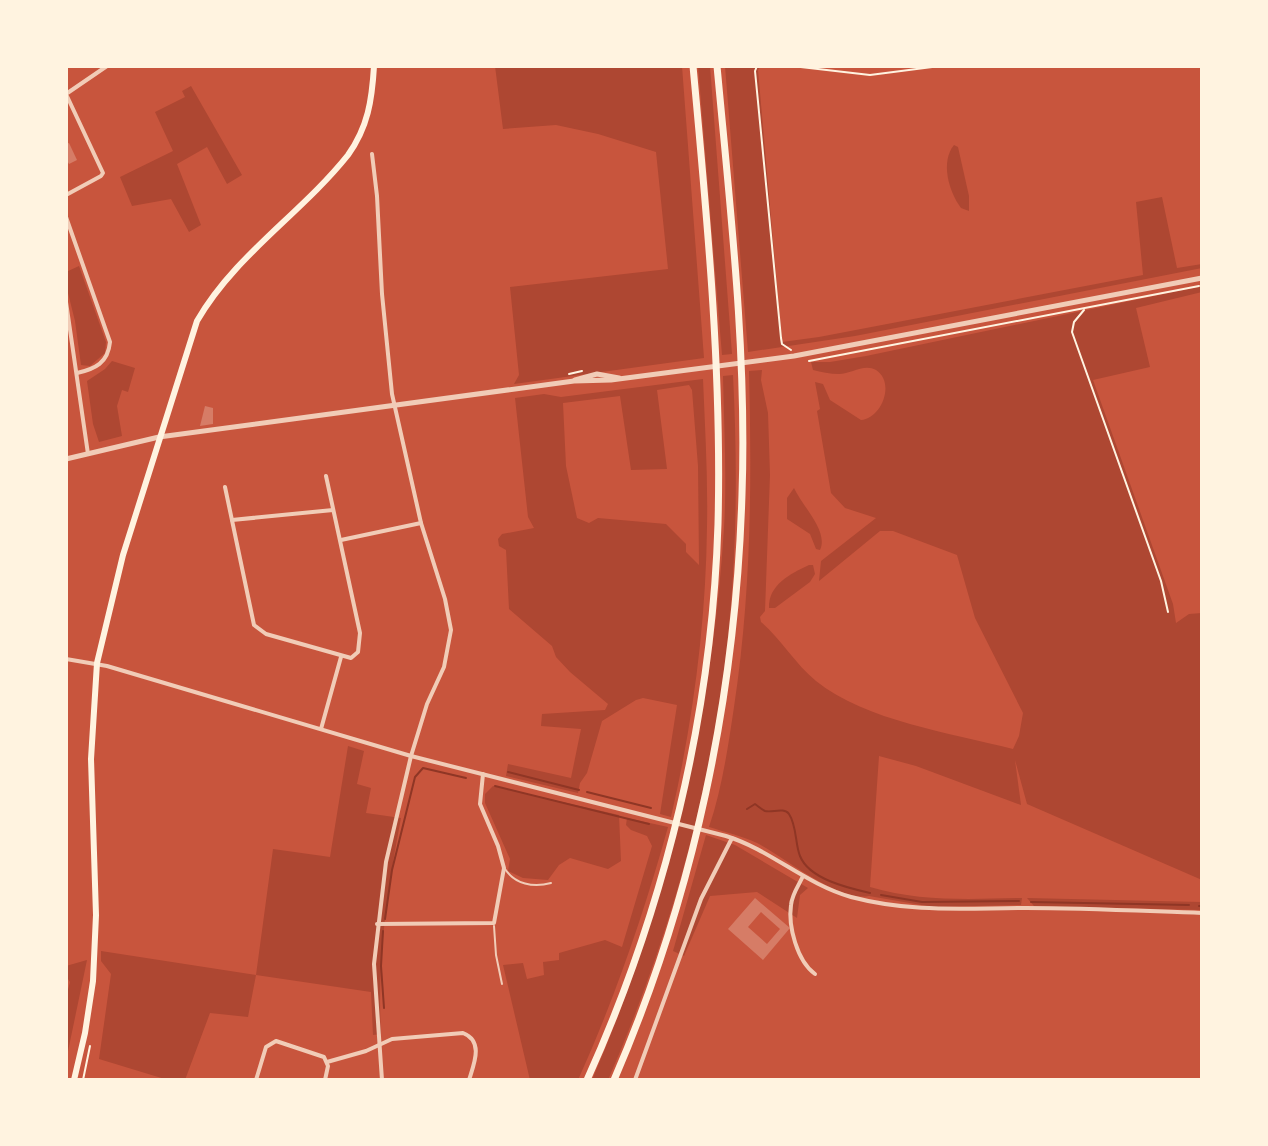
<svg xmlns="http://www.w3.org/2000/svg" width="1268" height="1146" viewBox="0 0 1268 1146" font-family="Arial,sans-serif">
	<rect width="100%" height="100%" fill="#c8553d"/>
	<g fill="#ae4732" fill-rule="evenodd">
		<path d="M495 66H682L704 358 514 384 519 375 510 287 668 269 656 152 598 134 556 125 503 129Z"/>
		<path d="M698 66H710L732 354 722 355Z"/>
		<path d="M725 66H761L758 70 782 342 819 337 1143 275 1136 202 1162 197 1177 268 1202 264V268L855 336 748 352Z"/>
		<path d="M191 86 242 175 227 184 207 147 177 164 201 225 189 232 171 199 132 206 120 177 173 151 155 112 185 97 182 91Z"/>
		<path d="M954 145 958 147 969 196V211L961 208C949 192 940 162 954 145Z"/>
		<path d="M79 266 106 342 105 353 90 366 81 365 75 321 66 285V272Z"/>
		<path d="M1202 286V292L1136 308 1150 367 1093 380 1173 604 1176 623 1189 614 1202 613V880L1027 804 1015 760 1021 805 916 766 879 756 870 887C920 902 970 899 1022 898L1021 905 933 907 869 896C838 902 784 857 757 843 742 836 725 832 709 827 722 789 728 747 734 707 751 596 752 484 749 371L762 370 761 380 768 413 770 475 765 611 760 617 761 622C781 639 795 664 816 681 866 721 951 733 1013 749L1019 736 1023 713 975 618 957 555 893 531H880L819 581 821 561 876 518 845 508 831 493 817 411 820 409 815 382 823 384 830 400 861 420C881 419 896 383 876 370 864 363 851 374 839 374 830 374 821 372 813 370L811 362H830L866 356Z"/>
		<path d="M112 361 135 368 128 392 122 390 117 406 122 436 99 442 93 424 87 381 105 369Z"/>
		<path d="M733 375C736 435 737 496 734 557 726 737 680 915 608 1080H592C668 904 712 719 724 528 727 478 724 427 723 376Z"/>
		<path d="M703 379C705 428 708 477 707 526 706 623 693 722 671 817L660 814 677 705 643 698 636 700 602 721 587 773 580 783 578 793 506 776 508 764 571 778 581 729 541 726 542 714 605 710 608 704 570 672 556 657 552 646 509 609 506 550 499 546 498 539 502 534 534 528 528 517 515 398 544 394 561 397ZM689 385 692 390 698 466 699 565 686 552V544L666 524 598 518 589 523 577 518 566 466 563 403 620 396 631 470 667 469 657 390Z"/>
		<path d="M794 488C802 506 829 531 820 550L816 549 810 534 787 519V498Z"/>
		<path d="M809 565H813L815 574 810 582 775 608H769C768 585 790 574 809 565Z"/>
		<path d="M348 746 364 751 357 784 371 788 366 813 401 818C387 890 377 961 381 1034L373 1035 371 992 256 975 248 1017 210 1013 185 1080H168L99 1059 111 974 101 961V951L256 975 273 849 330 857Z"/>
		<path d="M493 786 619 815 621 861 608 869 570 858 559 865 548 880 523 878 508 871 510 859 485 803V794Z"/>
		<path d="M627 818 668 827C644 913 615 998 578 1080H530L503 965 523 963 527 979 544 975 543 962 559 960V953L605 940 622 947 652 846 647 836 631 830 626 825Z"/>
		<path d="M706 835 735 845 808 888 800 895 797 918 757 892 710 896 684 956 673 951Z"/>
		<path d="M1027 898 1202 902V910L1034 906Z"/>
		<path d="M87 960 67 1056 66 1059V997L70 982 66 976V966Z"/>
	</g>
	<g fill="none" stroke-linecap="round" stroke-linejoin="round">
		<g stroke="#8f3625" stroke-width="2">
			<path d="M508 772 579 790"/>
			<path d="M495 786 649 824"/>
			<path d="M587 792 651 808"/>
			<path d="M747 809 755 804C758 806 761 809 765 811 772 813 784 807 789 814 797 826 795 844 800 856 809 879 848 888 870 893"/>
			<path d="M881 895 922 902 1019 901"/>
			<path d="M1031 902 1189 905"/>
			<path d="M1199 906H1202"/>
			<path d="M385 919 392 870 415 777 423 768 466 778"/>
			<path d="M383 931 381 966 384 1008"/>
		</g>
	</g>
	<g fill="#d67c66" fill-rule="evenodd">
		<path d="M69 143 77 160 69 164 66 159V144Z"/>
		<path d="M205 406 213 408V424L200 426Z"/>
		<path d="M755 898 790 928 763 960 728 929ZM761 912 780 929 767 944 748 927Z"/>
	</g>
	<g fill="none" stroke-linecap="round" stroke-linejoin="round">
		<g stroke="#fff3e0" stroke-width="2">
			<path d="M757 66 755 71 781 338 782 344 791 350"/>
			<path d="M792 66 870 75 940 66"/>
			<path d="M1084 310 1074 322 1072 332 1161 581 1168 612"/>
			<path d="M809 361 1199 286"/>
			<path d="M569 374 582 371"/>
			<path d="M83 1080 90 1046"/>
		</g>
		<g stroke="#f1ccb7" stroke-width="2">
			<path d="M505 869C515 884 533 888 551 883"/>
			<path d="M494 926 496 955 502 984"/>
		</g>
		<g stroke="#f1ccb7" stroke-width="4">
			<path d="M372 154 377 196 382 294 392 394 421 523 445 599 451 630 444 667 427 704 411 756 386 862 374 964 382 1080"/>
			<path d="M66 195 101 176 103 173 66 94 107 66"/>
			<path d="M66 217 110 342C108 363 95 369 77 373"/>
			<path d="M66 302 88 454"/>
			<path d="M225 487 254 625 266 634 351 658 358 652 360 633 326 476"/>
			<path d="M232 520 333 510"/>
			<path d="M341 540 421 523"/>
			<path d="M66 659 107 666 411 756 726 836C771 850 805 884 851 897 912 913 964 908 1026 908 1084 908 1143 911 1202 913"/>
			<path d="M321 729 341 657"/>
			<path d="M803 876C799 885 792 894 791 905 788 926 797 961 815 974"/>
			<path d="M377 924 494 923 504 868 498 846 480 804 483 774"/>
			<path d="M327 1062 366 1051 392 1039 463 1033C484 1041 474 1064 469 1080"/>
			<path d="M256 1080 266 1047 276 1041 324 1057 328 1066 325 1080"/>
			<path d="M635 1080 701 899 732 838"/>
		</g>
		<g stroke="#f1ccb7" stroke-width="5">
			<path d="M575 380 597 374 619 378"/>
			<path d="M66 459 159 437 574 381 611 380 794 356 1202 278"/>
		</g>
		<path stroke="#fff3e0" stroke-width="6" d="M74 1080 85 1033 93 981 96 915 91 759 97 663 123 555 197 321C235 255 301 214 348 155 368 127 372 100 374 66"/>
		<g stroke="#fff3e0" stroke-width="7">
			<path d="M587 1080C665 907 712 715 718 524 722 372 707 218 693 66"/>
			<path d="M614 1080C694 895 736 695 742 494 747 352 730 207 717 66"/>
		</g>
	</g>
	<rect width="1268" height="1146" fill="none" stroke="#fff3e0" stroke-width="136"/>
</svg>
